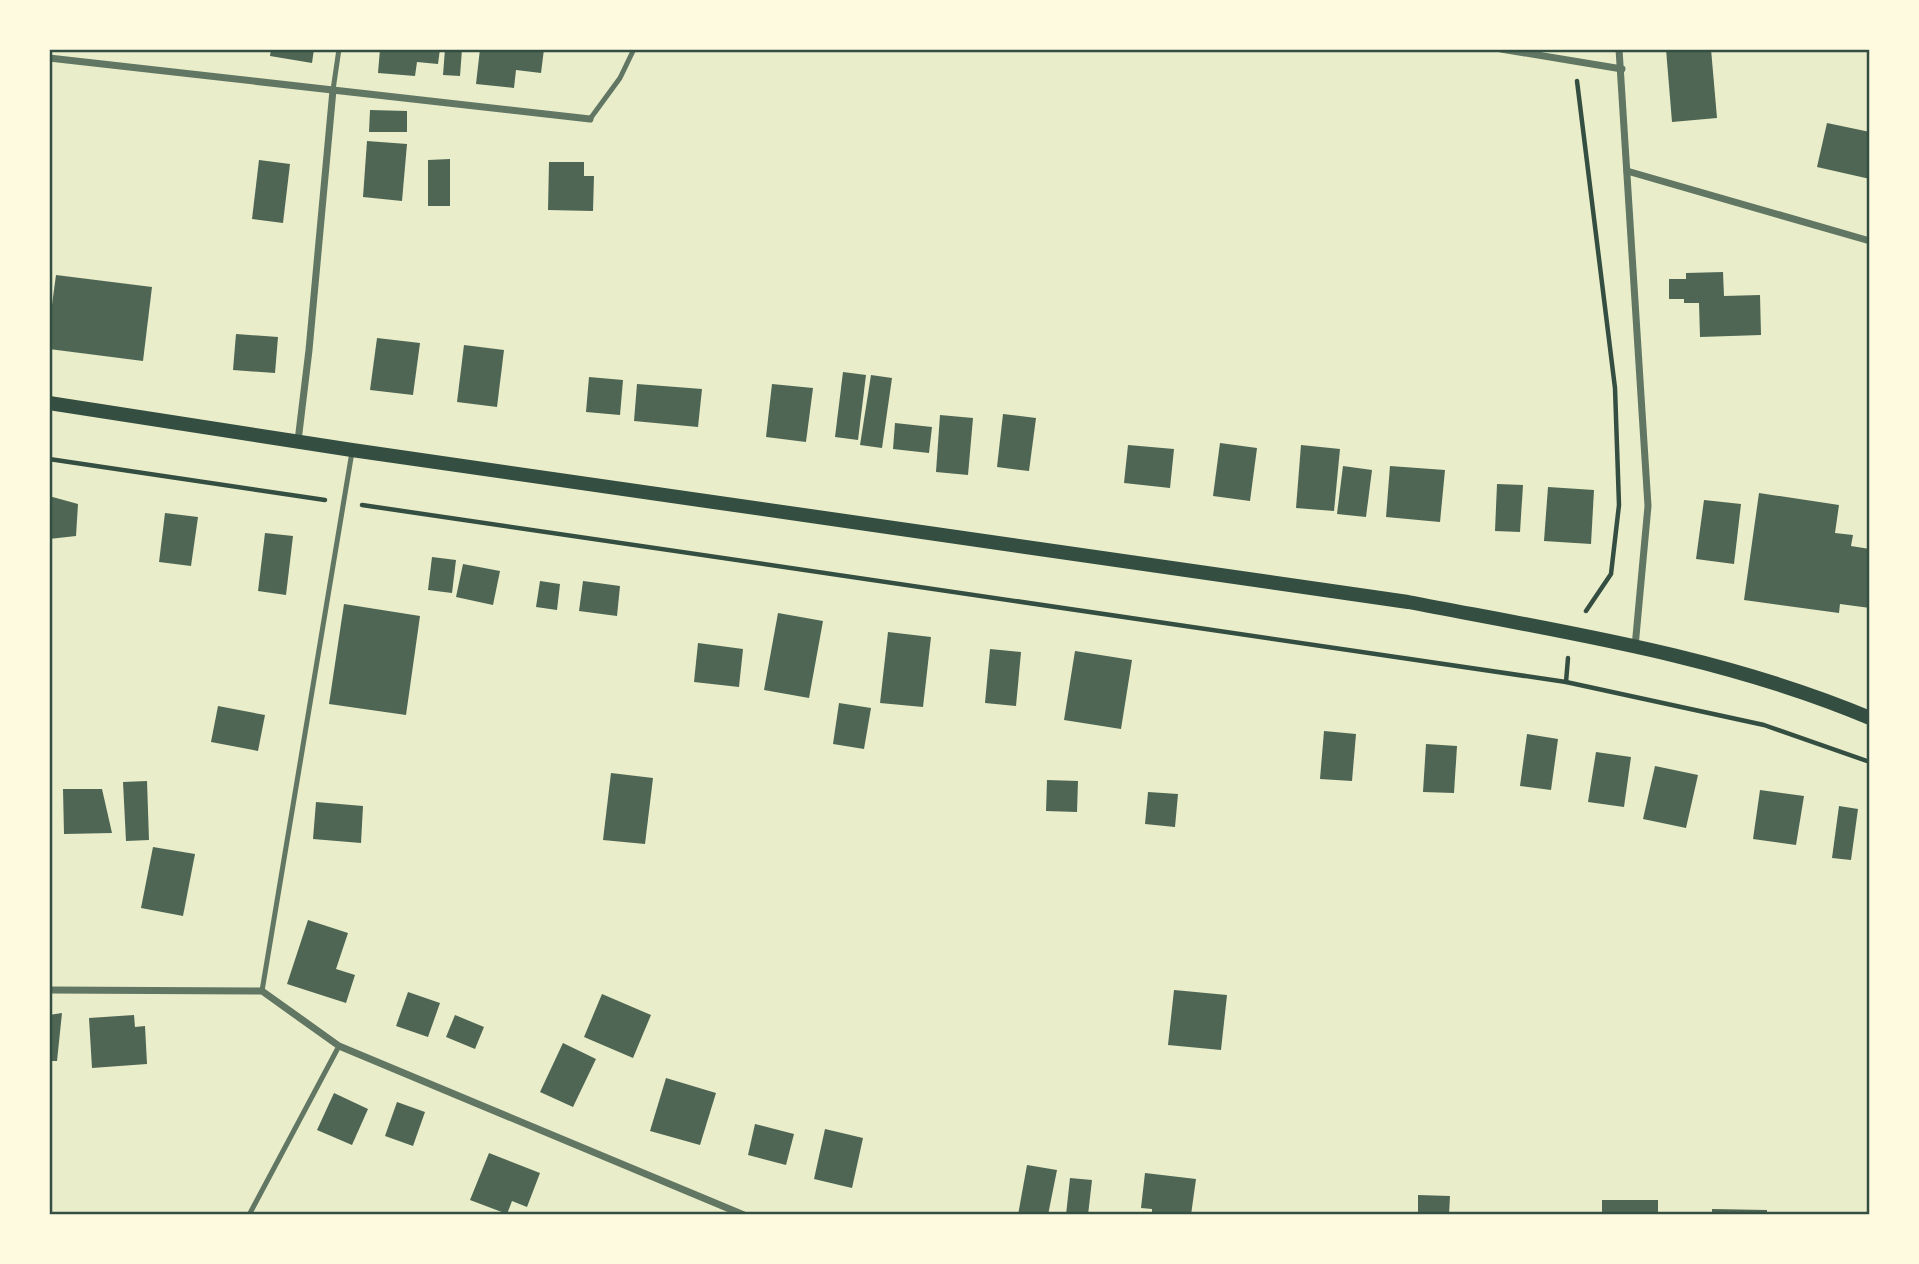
<svg xmlns="http://www.w3.org/2000/svg" width="1919" height="1264" viewBox="0 0 1919 1264" font-family="Raleway,sans-serif">
	<rect width="100%" height="100%" fill="#e9edc9"/>
	<g fill="#4f6655">
		<path d="M271 49H314L312 63 270 56Z"/>
		<path d="M380 49H440L438 64 417 62 415 76 378 73Z"/>
		<path d="M445 49H462L460 76 443 75Z"/>
		<path d="M480 49H544L541 73 516 70 514 88 476 84Z"/>
		<path d="M1666 49H1711L1717 118 1672 122Z"/>
		<path d="M370 110 407 111V132H369Z"/>
		<path d="M1827 123 1870 132V179L1817 167Z"/>
		<path d="M367 141 407 144 402 201 363 197Z"/>
		<path d="M450 159V206H428V160Z"/>
		<path d="M259 160 290 164 283 223 252 219Z"/>
		<path d="M549 162H584V176H594L593 211 548 210Z"/>
		<path d="M1723 272 1724 296 1760 295 1761 335 1700 337 1699 303H1684V299H1669V279H1686V273Z"/>
		<path d="M56 275 152 287 143 361 49 349V327Z"/>
		<path d="M236 334 278 337 275 373 233 370Z"/>
		<path d="M377 338 420 343 413 395 370 390Z"/>
		<path d="M464 345 504 350 497 407 457 402Z"/>
		<path d="M843 372 866 375 858 440 835 437Z"/>
		<path d="M871 375 892 378 882 448 860 445Z"/>
		<path d="M589 377 623 380 620 415 586 412Z"/>
		<path d="M637 384 702 389 698 427 634 421Z"/>
		<path d="M772 384 813 388 806 442 766 437Z"/>
		<path d="M1003 414 1036 418 1029 471 997 467Z"/>
		<path d="M940 415 973 418 968 475 936 472Z"/>
		<path d="M895 423 932 427 929 453 893 449Z"/>
		<path d="M1220 443 1257 448 1250 501 1213 496Z"/>
		<path d="M1128 445 1174 449 1170 488 1124 483Z"/>
		<path d="M1301 445 1340 449 1334 511 1296 508Z"/>
		<path d="M1343 466 1372 470 1366 517 1337 514Z"/>
		<path d="M1390 466 1445 470 1440 522 1386 517Z"/>
		<path d="M1497 484 1523 485 1520 532 1495 531Z"/>
		<path d="M1548 487 1594 490 1591 544 1544 541Z"/>
		<path d="M1759 493 1839 505 1835 533 1853 535 1851 546 1870 549V608L1840 604 1839 613 1744 600Z"/>
		<path d="M49 496 78 504 76 536 49 539Z"/>
		<path d="M1704 500 1741 504 1734 564 1696 559Z"/>
		<path d="M165 513 198 517 191 566 159 562Z"/>
		<path d="M265 533 293 536 286 595 258 591Z"/>
		<path d="M432 557 456 560 452 593 428 590Z"/>
		<path d="M463 564 500 571 493 605 456 597Z"/>
		<path d="M540 581 560 584 557 610 536 607Z"/>
		<path d="M583 581 620 586 617 616 579 611Z"/>
		<path d="M344 604 420 616 406 715 329 704Z"/>
		<path d="M778 613 823 621 809 698 764 690Z"/>
		<path d="M888 632 931 637 923 707 880 703Z"/>
		<path d="M698 643 743 649 739 687 694 682Z"/>
		<path d="M990 649 1021 652 1016 706 985 703Z"/>
		<path d="M1075 651 1132 660 1121 729 1064 720Z"/>
		<path d="M839 703 871 708 864 749 833 744Z"/>
		<path d="M218 706 265 715 258 751 211 742Z"/>
		<path d="M1324 731 1356 734 1352 781 1320 779Z"/>
		<path d="M1527 734 1558 739 1551 790 1520 786Z"/>
		<path d="M1426 744 1457 746 1454 793 1423 792Z"/>
		<path d="M1596 752 1631 757 1624 807 1588 802Z"/>
		<path d="M1655 766 1698 775 1686 828 1643 819Z"/>
		<path d="M611 773 653 778 645 844 603 840Z"/>
		<path d="M1047 780 1078 781 1077 812 1046 811Z"/>
		<path d="M147 781 149 840 126 841 123 782Z"/>
		<path d="M63 789H102L112 833 64 834Z"/>
		<path d="M1760 790 1804 796 1796 845 1753 839Z"/>
		<path d="M1148 792 1178 794 1175 827 1145 824Z"/>
		<path d="M316 802 363 806 361 843 313 839Z"/>
		<path d="M1839 806 1858 809 1851 860 1832 858Z"/>
		<path d="M153 847 195 854 183 916 141 908Z"/>
		<path d="M308 920 348 933 336 969 355 975 346 1003 287 984Z"/>
		<path d="M1174 990 1227 995 1221 1050 1168 1045Z"/>
		<path d="M408 992 440 1003 428 1037 396 1026Z"/>
		<path d="M602 994 651 1015 633 1058 584 1037Z"/>
		<path d="M62 1013 57 1061H49V1015Z"/>
		<path d="M134 1015 135 1027 145 1026 147 1064 92 1068 89 1018Z"/>
		<path d="M455 1015 484 1027 475 1049 446 1037Z"/>
		<path d="M563 1043 596 1059 573 1107 540 1092Z"/>
		<path d="M666 1078 716 1093 700 1145 650 1131Z"/>
		<path d="M334 1093 368 1109 352 1145 317 1130Z"/>
		<path d="M397 1102 425 1112 413 1146 385 1136Z"/>
		<path d="M755 1124 794 1134 786 1165 748 1155Z"/>
		<path d="M825 1129 863 1138 852 1188 814 1179Z"/>
		<path d="M489 1153 540 1173 527 1207 512 1201 507 1214 470 1200Z"/>
		<path d="M1027 1165 1057 1170 1048 1215H1018Z"/>
		<path d="M1145 1173 1196 1179 1191 1215H1152V1209L1141 1208Z"/>
		<path d="M1070 1178 1092 1180 1088 1215H1066Z"/>
		<path d="M1418 1195 1450 1196 1449 1215H1418Z"/>
		<rect x="1602" y="1200" width="56" height="15"/>
		<path d="M1712 1209 1767 1210V1215H1712Z"/>
	</g>
	<g fill="none" stroke-linecap="round" stroke-linejoin="round">
		<g stroke="#344e41" stroke-width="4.5">
			<path d="M1577 81 1615 388 1619 505 1611 574 1586 611"/>
			<path d="M49 459 325 500"/>
			<path d="M362 505 1566 682 1764 725 1870 762"/>
			<path d="M1566 682 1568 658"/>
		</g>
		<g stroke="#617663" stroke-width="5">
			<path d="M333 90 339 49"/>
			<path d="M590 119 620 78 634 49"/>
			<path d="M262 991 352 452"/>
			<path d="M249 1215 339 1046"/>
		</g>
		<g stroke="#617663" stroke-width="7">
			<path d="M1501 49 1622 69"/>
			<path d="M1619 49 1648 506 1635 647"/>
			<path d="M49 58 590 119"/>
			<path d="M1627 171 1870 241"/>
			<path d="M298 441 309 350 333 90"/>
			<path d="M49 990 262 991 339 1046 744 1215"/>
		</g>
		<path stroke="#344e41" stroke-width="14" d="M49 403 352 450 1408 602C1564 632 1723 656 1870 718"/>
	</g>
	<rect width="1919" height="1264" fill="none" stroke="#fefae0" stroke-width="102"/>
	<rect x="51" y="51" width="1817" height="1162" fill="none" stroke="#344e41" stroke-width="2.5"/>
</svg>
